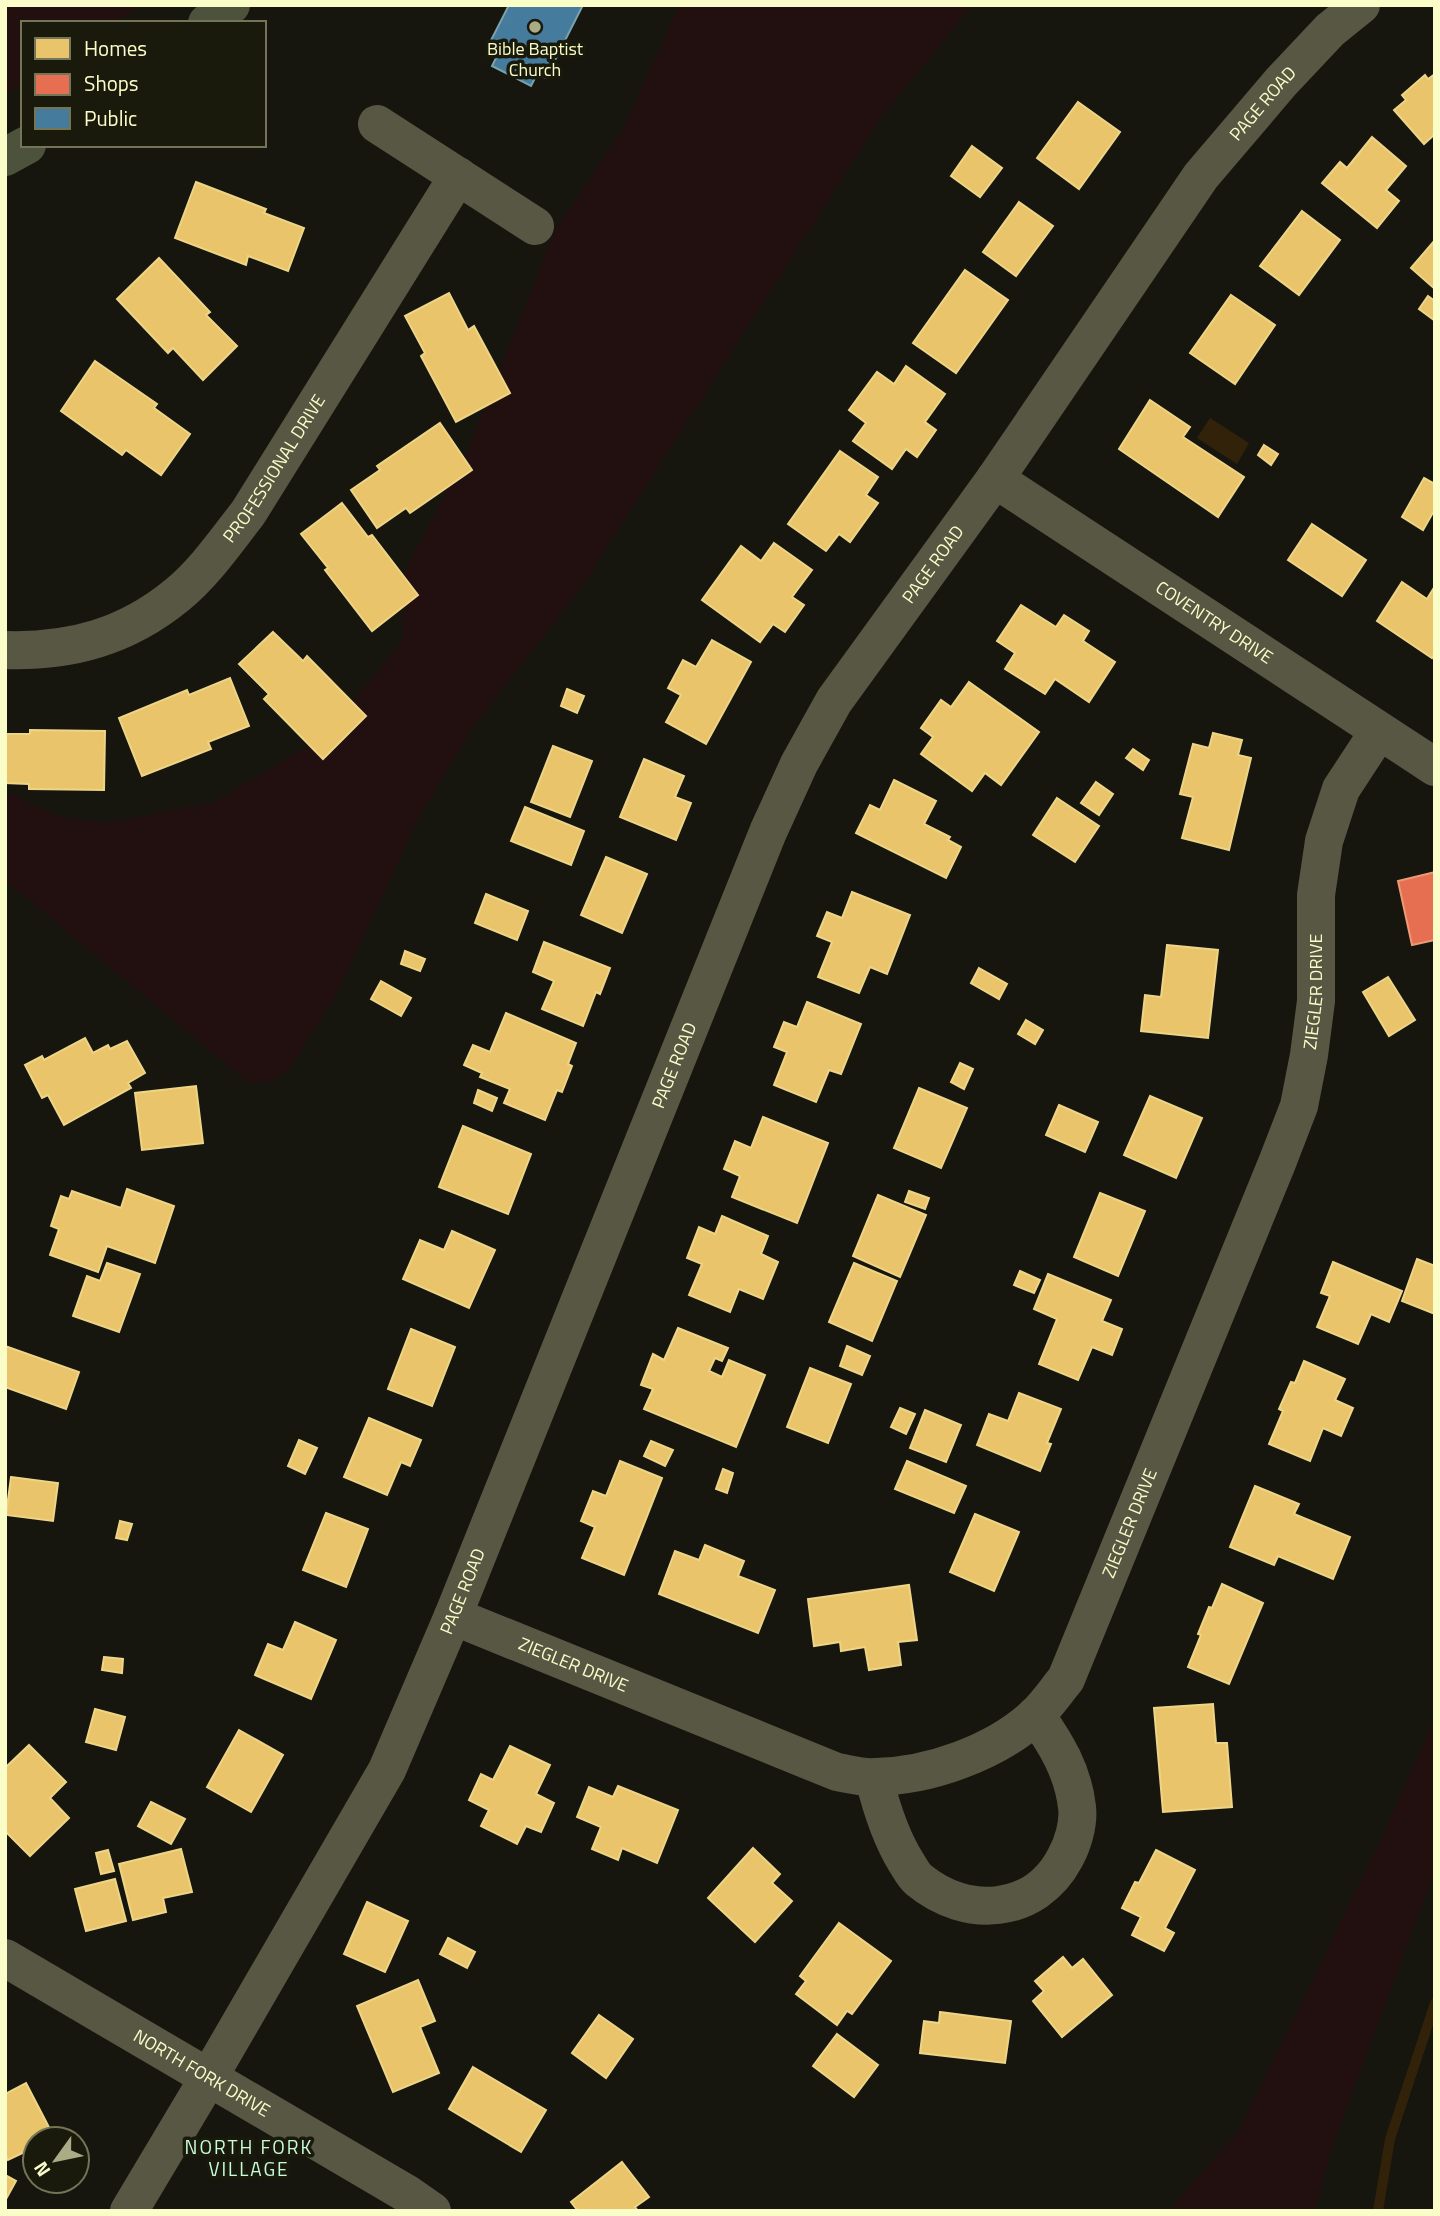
<svg xmlns="http://www.w3.org/2000/svg" width="1440" height="2216" viewBox="0 0 1440 2216" font-family="'Titillium Web',sans-serif">
	<rect width="100%" height="100%" fill="#16160e"/>
	<g fill="#221011">
		<path d="M5 5H143L116 23H23V83L5 95Z"/>
		<path d="M679 5H973L882 116 583 585 474 726 422 811 338 991 289 1070 272 1081 250 1084 5 880V790L58 817 109 822 212 803 322 738 402 641 405 570 465 457 553 234 625 125Z"/>
		<path d="M1435 1716V1871L1334 2142 1315 2211H1168L1238 2132 1384 1833Z"/>
	</g>
	<path fill="#32220a" d="M1210 418 1249 443 1237 464 1197 438Z"/>
	<g fill="#e9c46a" stroke="#eed586" stroke-width="2">
		<path d="M1435 74V134L1424 144 1394 110 1406 100 1402 95 1425 75 1428 79Z"/>
		<path d="M1078 102 1120 132 1079 189 1037 158Z"/>
		<path d="M1372 137 1406 166 1386 190 1399 201 1377 228 1322 183 1340 162 1347 168Z"/>
		<path d="M972 146 1002 168 980 197 951 176Z"/>
		<path d="M196 182 266 209 264 213 304 228 288 271 248 256 246 265 175 238Z"/>
		<path d="M1019 202 1053 226 1016 276 983 252Z"/>
		<path d="M1302 211 1340 240 1299 295 1260 266Z"/>
		<path d="M1435 240V289L1411 268Z"/>
		<path d="M159 258 210 312 206 315 237 346 203 380 173 348 168 353 117 299Z"/>
		<path d="M965 270 1008 300 956 373 913 343Z"/>
		<path d="M449 293 468 330 474 326 510 393 456 422 421 356 425 353 405 316Z"/>
		<path d="M1231 295 1275 325 1235 384 1190 353Z"/>
		<path d="M1428 296 1435 301 1434 320 1419 309Z"/>
		<path d="M95 361 157 404 154 408 190 434 161 475 126 450 122 455 61 411Z"/>
		<path d="M906 366 945 394 925 422 936 430 917 457 906 449 892 469 853 441 866 423 849 410 877 372 894 384Z"/>
		<path d="M1150 400 1190 427 1183 437 1244 477 1218 517 1119 449Z"/>
		<path d="M440 423 472 470 410 513 406 508 377 528 351 490 380 470 377 466Z"/>
		<path d="M1264 445 1278 454 1271 465 1258 455Z"/>
		<path d="M840 451 878 477 866 495 878 503 850 542 839 534 826 551 788 524Z"/>
		<path d="M1424 478 1435 484V509L1423 530 1402 517Z"/>
		<path d="M342 503 368 537 372 535 418 595 372 631 325 570 328 568 301 534Z"/>
		<path d="M1312 524 1366 560 1342 596 1288 560Z"/>
		<path d="M774 543 812 570 792 597 804 605 785 632 773 624 760 642 702 600 741 546 761 561Z"/>
		<path d="M1402 582 1427 599 1435 586V653L1432 658 1377 621Z"/>
		<path d="M1021 605 1056 627 1064 615 1089 631 1083 641 1115 662 1089 702 1055 679 1045 694 1005 669 1015 653 997 641Z"/>
		<path d="M273 632 303 661 307 656 366 716 323 759 264 699 269 694 239 664Z"/>
		<path d="M712 640 751 662 706 744 666 722 681 695 668 688 683 660 696 667Z"/>
		<path d="M230 678 249 726 208 742 211 749 142 776 119 718 187 690 189 695Z"/>
		<path d="M969 682 1039 732 1001 785 985 773 972 791 921 754 933 737 921 728 941 700 951 707Z"/>
		<path d="M567 689 584 696 577 713 561 706Z"/>
		<path d="M30 730 105 731 104 790 29 789V784L5 783V734H30Z"/>
		<path d="M1213 733 1242 740 1238 755 1251 758 1229 850 1182 838 1193 797 1180 794 1193 744 1209 748Z"/>
		<path d="M553 746 592 761 570 817 531 802Z"/>
		<path d="M1133 749 1149 760 1143 770 1126 758Z"/>
		<path d="M644 759 684 776 675 797 691 803 676 840 620 817Z"/>
		<path d="M894 780 936 801 924 824 950 837 948 840 961 847 946 878 856 833 870 805 880 810Z"/>
		<path d="M1096 782 1113 794 1099 815 1081 803Z"/>
		<path d="M1057 798 1099 826 1075 862 1033 835Z"/>
		<path d="M525 807 584 831 571 865 511 841Z"/>
		<path d="M606 857 647 874 622 933 581 915Z"/>
		<path d="M852 892 910 915 887 974 870 967 859 993 818 977 832 942 817 936 827 912 842 918Z"/>
		<path d="M486 894 528 911 517 940 475 923Z"/>
		<path d="M544 942 610 968 600 994 596 992 583 1026 542 1009 554 981 533 972Z"/>
		<path d="M1167 945 1218 950 1208 1038 1141 1031 1145 995 1161 997Z"/>
		<path d="M405 951 425 959 420 971 401 964Z"/>
		<path d="M979 968 1007 984 999 999 971 983Z"/>
		<path d="M1388 977 1415 1020 1389 1036 1363 992Z"/>
		<path d="M381 981 411 998 401 1016 371 999Z"/>
		<path d="M807 1002 861 1024 841 1074 829 1070 816 1102 774 1085 787 1052 774 1047 784 1022 797 1027Z"/>
		<path d="M506 1013 576 1043 568 1064 572 1066 562 1092 557 1090 545 1120 504 1103 510 1089 480 1077 482 1073 464 1065 473 1045 490 1052Z"/>
		<path d="M1026 1020 1043 1030 1035 1044 1018 1034Z"/>
		<path d="M85 1038 93 1053 108 1045 110 1049 127 1041 145 1073 128 1083 131 1088 64 1125 48 1095 42 1098 25 1065 42 1056 44 1060Z"/>
		<path d="M960 1063 973 1069 964 1089 951 1082Z"/>
		<path d="M196 1086 203 1143 142 1150 135 1093Z"/>
		<path d="M919 1088 967 1108 941 1168 894 1148Z"/>
		<path d="M478 1090 497 1098 492 1111 474 1103Z"/>
		<path d="M1150 1096 1202 1118 1176 1178 1124 1155Z"/>
		<path d="M1059 1105 1098 1122 1085 1152 1046 1135Z"/>
		<path d="M763 1117 828 1143 797 1223 732 1197 740 1176 724 1169 735 1141 751 1148Z"/>
		<path d="M463 1126 531 1154 508 1214 439 1187Z"/>
		<path d="M127 1189 174 1206 155 1263 107 1246 98 1272 50 1255 59 1229 51 1226 61 1196 69 1199 72 1191 121 1208Z"/>
		<path d="M909 1191 929 1198 925 1209 905 1202Z"/>
		<path d="M1100 1193 1145 1211 1118 1276 1074 1257Z"/>
		<path d="M878 1195 926 1215 900 1277 853 1256Z"/>
		<path d="M722 1216 768 1236 761 1254 778 1262 763 1299 739 1289 730 1312 689 1295 702 1264 687 1258 699 1227 715 1234Z"/>
		<path d="M452 1231 495 1250 469 1308 403 1279 420 1240 444 1250Z"/>
		<path d="M1417 1259 1435 1266V1314L1402 1301Z"/>
		<path d="M1333 1262 1402 1291 1389 1322 1371 1314 1358 1344 1317 1327 1330 1296 1321 1293Z"/>
		<path d="M107 1263 140 1274 119 1332 73 1316 87 1276 100 1281Z"/>
		<path d="M854 1263 897 1281 872 1341 829 1322Z"/>
		<path d="M1020 1271 1040 1280 1034 1293 1014 1285Z"/>
		<path d="M1048 1274 1111 1300 1102 1321 1122 1329 1112 1355 1092 1347 1078 1380 1039 1364 1057 1319 1034 1309Z"/>
		<path d="M678 1328 728 1348 722 1361 715 1358 709 1371 722 1377 729 1360 765 1375 736 1447 644 1409 653 1389 641 1385 653 1354 664 1360Z"/>
		<path d="M411 1329 455 1347 432 1406 388 1389Z"/>
		<path d="M5 1346 79 1372 66 1409 5 1387Z"/>
		<path d="M847 1346 870 1356 862 1375 840 1366Z"/>
		<path d="M1304 1361 1345 1379 1335 1400 1353 1408 1341 1436 1323 1428 1310 1461 1269 1444 1283 1411 1279 1409 1291 1382 1295 1383Z"/>
		<path d="M810 1368 851 1384 828 1443 787 1427Z"/>
		<path d="M1019 1393 1061 1409 1047 1443 1051 1444 1040 1471 977 1445 989 1414 1008 1421Z"/>
		<path d="M900 1408 915 1414 906 1434 891 1427Z"/>
		<path d="M925 1410 961 1425 946 1462 910 1448Z"/>
		<path d="M369 1418 421 1440 410 1466 401 1462 387 1495 344 1477Z"/>
		<path d="M299 1440 317 1448 305 1474 288 1466Z"/>
		<path d="M651 1441 673 1450 665 1466 644 1456Z"/>
		<path d="M620 1461 662 1478 624 1575 582 1558 595 1527 581 1521 593 1491 606 1496Z"/>
		<path d="M907 1461 966 1486 954 1513 895 1489Z"/>
		<path d="M723 1469 733 1473 727 1493 716 1489Z"/>
		<path d="M11 1477 58 1483 53 1521 6 1515Z"/>
		<path d="M1255 1486 1299 1504 1294 1514 1350 1537 1333 1579 1278 1556 1274 1565 1230 1547Z"/>
		<path d="M326 1513 368 1529 346 1587 303 1570Z"/>
		<path d="M975 1514 1019 1532 994 1591 950 1572Z"/>
		<path d="M120 1521 132 1524 127 1540 116 1538Z"/>
		<path d="M705 1545 744 1561 738 1576 775 1590 758 1633 659 1594 675 1551 699 1560Z"/>
		<path d="M1222 1584 1263 1603 1229 1684 1188 1667 1201 1635 1198 1634 1209 1607 1212 1608Z"/>
		<path d="M909 1585 917 1640 898 1642 901 1665 869 1670 865 1647 841 1651 840 1642 814 1646 808 1599Z"/>
		<path d="M295 1622 336 1640 311 1699 255 1675 268 1644 283 1650Z"/>
		<path d="M104 1657 123 1659 122 1673 102 1670Z"/>
		<path d="M1213 1704 1216 1743H1227L1232 1807 1163 1812 1154 1708Z"/>
		<path d="M95 1709 125 1717 116 1750 86 1742Z"/>
		<path d="M239 1730 283 1755 251 1812 207 1787Z"/>
		<path d="M29 1745 66 1782 50 1798 69 1818 30 1856 5 1831V1768Z"/>
		<path d="M510 1746 550 1765 536 1794 554 1803 541 1832 526 1826 517 1844 481 1826 489 1810 469 1800 481 1774 493 1780Z"/>
		<path d="M618 1786 678 1810 657 1863 622 1848 618 1860 592 1849 601 1827 577 1817 589 1787 613 1797Z"/>
		<path d="M151 1802 185 1819 171 1844 138 1826Z"/>
		<path d="M753 1848 780 1874 772 1883 792 1901 755 1942 708 1898Z"/>
		<path d="M181 1849 192 1892 163 1898 166 1912 133 1920 119 1864Z"/>
		<path d="M108 1850 114 1871 101 1874 96 1853Z"/>
		<path d="M1156 1850 1195 1870 1165 1928 1174 1933 1164 1951 1132 1935 1141 1917 1122 1908 1135 1882 1139 1883Z"/>
		<path d="M115 1879 126 1921 86 1931 75 1889Z"/>
		<path d="M367 1902 408 1921 385 1972 344 1954Z"/>
		<path d="M839 1923 891 1961 852 2014 847 2011 837 2025 796 1994 806 1981 800 1976Z"/>
		<path d="M448 1938 475 1952 467 1968 440 1954Z"/>
		<path d="M1063 1957 1072 1968 1083 1959 1112 1995 1062 2037 1033 2001 1044 1991 1035 1981Z"/>
		<path d="M418 1980 435 2021 420 2027 439 2073 393 2092 357 2006Z"/>
		<path d="M940 2012 1011 2021 1005 2063 920 2053 924 2021 939 2023Z"/>
		<path d="M599 2015 633 2039 606 2078 572 2053Z"/>
		<path d="M837 2034 878 2065 854 2097 813 2066Z"/>
		<path d="M473 2067 546 2110 521 2152 449 2109Z"/>
		<path d="M26 2083 54 2137 35 2139V2147L8 2160 5 2154V2094Z"/>
		<path d="M622 2162 649 2197 635 2207 638 2211H578L571 2202Z"/>
		<path d="M5 2175 16 2181 6 2199 5 2198Z"/>
	</g>
	<path fill="#e76f51" stroke="#ed9a74" stroke-width="2" d="M1435 872V940L1412 945 1398 881Z"/>
	<path fill="#457b9d" stroke="#7ba2aa" stroke-width="2" d="M509 5H583L546 78 537 74 531 86 492 66 498 54 487 48Z"/>
	<g fill="none" stroke-linecap="round" stroke-linejoin="round">
		<path stroke="#32220a" stroke-width="10" d="M1378 2211 1390 2139 1435 2003"/>
		<g stroke="#575744" stroke-width="38">
			<path d="M377 124 535 226"/>
			<path id="s1" d="M995 479 1435 767"/>
			<path id="s2" d="M5 650C70 652 126 637 177 595 205 572 226 541 248 513L458 176"/>
			<path id="s3" d="M453 1616 837 1772C849 1774 863 1778 875 1777 929 1776 995 1753 1035 1716 1046 1706 1056 1691 1066 1679L1277 1163 1299 1106 1309 1055 1316 1001V895L1324 841 1341 789 1379 731"/>
			<path d="M874 1778C881 1807 890 1836 906 1862 910 1868 913 1875 919 1880 966 1919 1035 1915 1065 1858 1073 1844 1079 1823 1077 1807 1073 1771 1056 1744 1036 1715"/>
			<path id="s4" d="M5 1958 409 2195 432 2211"/>
			<path id="s5" d="M129 2211 209 2077 387 1770 453 1616 768 832 799 764 834 701 995 479 1201 176 1281 82 1330 30 1361 5"/>
		</g>
		<g stroke="#4c523b" stroke-width="38">
			<path d="M207 23 231 5"/>
			<path d="M5 157 27 145"/>
		</g>
	</g>
	<circle fill="#aaac86" stroke="#191a0b" stroke-width="2.5" cx="535" cy="27" r="7"/>
	<g text-anchor="middle" stroke-width="7" stroke-linejoin="round" paint-order="stroke">
		<g font-size="18" fill="#fafdc7" stroke="#191a0b">
			<text x="535" y="55">Bible Baptist<tspan x="535" dy="21">Church</tspan></text>
		</g>
		<g font-size="18" fill="#fafdc7" stroke="#191a0b">
			<text dy="6" stroke="none"><textPath href="#s5" startOffset="2406">PAGE ROAD</textPath></text>
			<text dy="6" stroke="none"><textPath href="#s2" startOffset="345">PROFESSIONAL DRIVE</textPath></text>
			<text dy="6" stroke="none"><textPath href="#s5" startOffset="1839">PAGE ROAD</textPath></text>
			<text dy="6" stroke="none"><textPath href="#s1" startOffset="262">COVENTRY DRIVE</textPath></text>
			<text dy="6" stroke="none"><textPath href="#s3" startOffset="1410">ZIEGLER DRIVE</textPath></text>
			<text dy="6" stroke="none"><textPath href="#s5" startOffset="1272">PAGE ROAD</textPath></text>
			<text dy="6" stroke="none"><textPath href="#s3" startOffset="844">ZIEGLER DRIVE</textPath></text>
			<text dy="6" stroke="none"><textPath href="#s5" startOffset="705">PAGE ROAD</textPath></text>
			<text dy="6" stroke="none"><textPath href="#s3" startOffset="130">ZIEGLER DRIVE</textPath></text>
			<text dy="6" stroke="none"><textPath href="#s4" startOffset="228">NORTH FORK DRIVE</textPath></text>
		</g>
		<g font-size="19" letter-spacing="2" fill="#c9fdd9" stroke="#191a0b">
			<text x="249" y="2154">NORTH FORK<tspan x="249" dy="22">VILLAGE</tspan></text>
		</g>
	</g>
	<rect width="1440" height="2216" fill="none" stroke="#fafdc7" stroke-width="14"/>
	<rect x="21" y="21" width="245" height="126" fill="#191a0b" stroke="#737556" stroke-width="2"/>
	<rect x="35" y="38" width="35" height="21" fill="#e9c46a" stroke="#737556" stroke-width="2"/>
	<text x="84" y="56" font-size="21" fill="#fafdc7">Homes</text>
	<rect x="35" y="74" width="35" height="21" fill="#e76f51" stroke="#737556" stroke-width="2"/>
	<text x="84" y="91" font-size="21" fill="#fafdc7">Shops</text>
	<rect x="35" y="108" width="35" height="21" fill="#457b9d" stroke="#737556" stroke-width="2"/>
	<text x="84" y="126" font-size="21" fill="#fafdc7">Public</text>
	<g transform="translate(56 2160) rotate(237)"><circle r="33" fill="#191a0b" stroke="#737556" stroke-width="2"/>
	<path d="M0-5L12 26L0 18L-12 26Z" fill="#aaac86"/>
	<text y="-10" font-size="19" font-weight="bold" text-anchor="middle" fill="#fafdc7">N</text>
	</g>
</svg>
